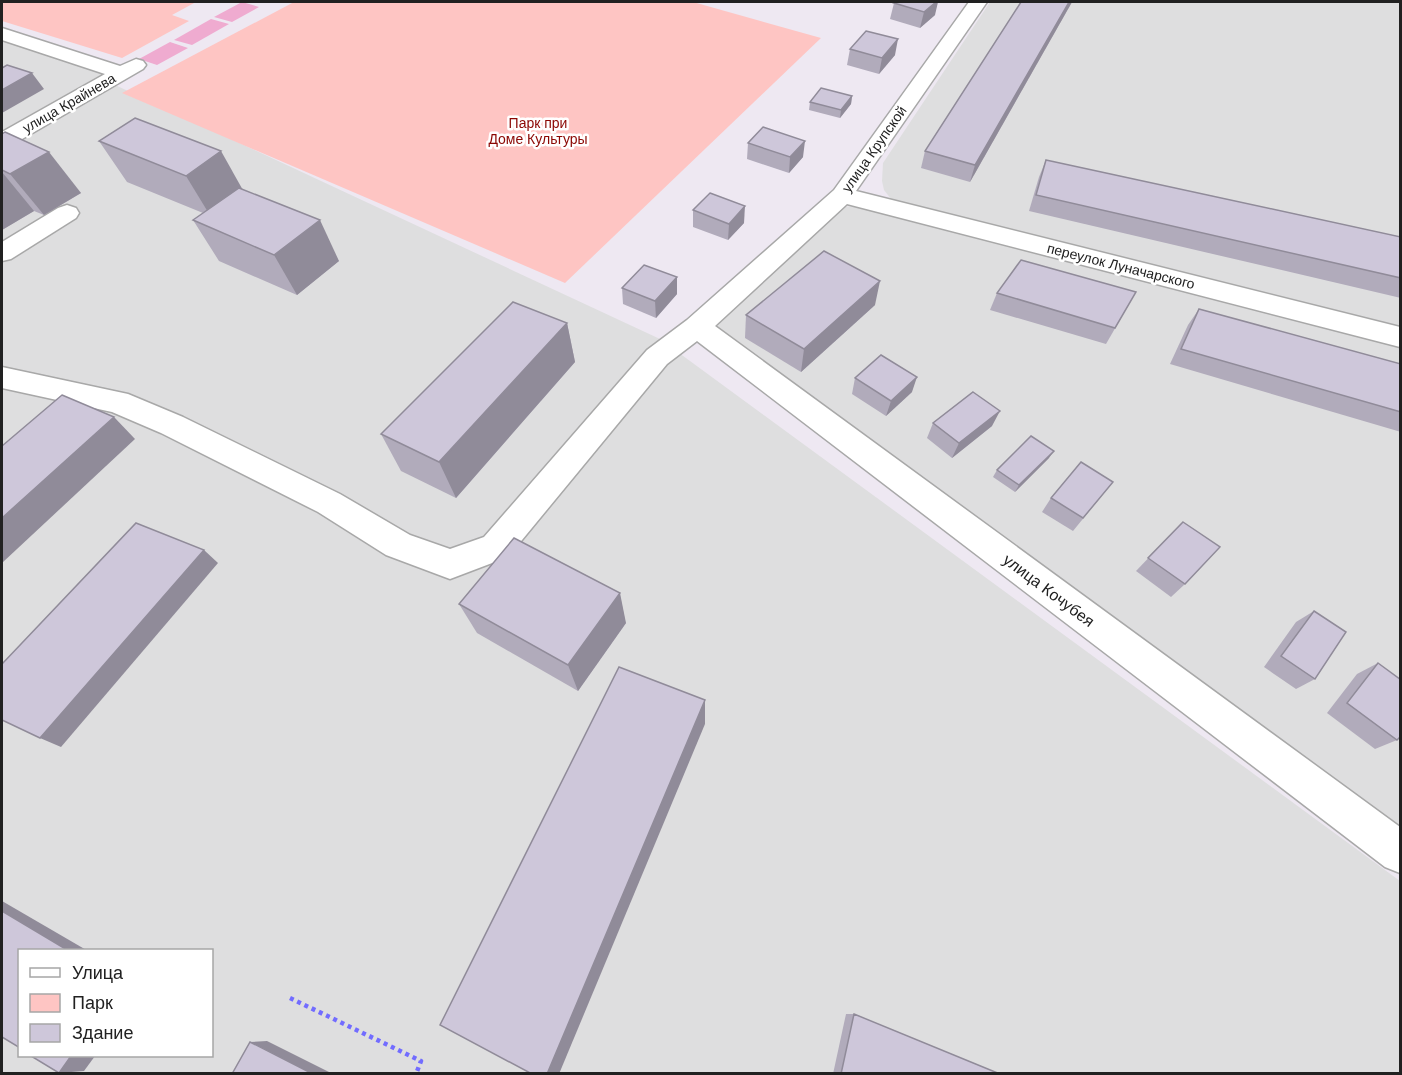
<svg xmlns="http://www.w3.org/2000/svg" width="1402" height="1075" viewBox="0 0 1402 1075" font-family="Helvetica,sans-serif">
	<rect width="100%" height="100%" fill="#eee8f2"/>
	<g fill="#dededf" fill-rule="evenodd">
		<path d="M990 2H1400V332L908 207 891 199 884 190 882 181 883 163Z"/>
		<path d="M2 38 94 67 109 74 2 137Z"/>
		<path d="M113 84 660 339 1400 881V1073H2V148ZM20 950H212V1056H20Z"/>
		<path d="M839 206 859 207 1095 262 1400 342V835L711 324Z"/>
	</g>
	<g fill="#efabd0">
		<path d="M242 2 259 7 232 22 214 17Z"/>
		<path d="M211 19 229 24 192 45 174 40Z"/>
		<path d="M170 42 188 48 157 65 139 59Z"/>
	</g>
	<g fill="#fec5c3">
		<path d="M2 2H196L172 15 189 21 122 58 2 21Z"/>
		<path d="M294 2H693L821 38 565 283 122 93Z"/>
	</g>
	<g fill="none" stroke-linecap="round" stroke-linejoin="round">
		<g stroke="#a8a8a8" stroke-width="3">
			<g id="minor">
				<path d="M969 2H987L856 191 1400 327V347L847 204 715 326 1400 827V873L1385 867 697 341 667 364 508 557 450 579 386 555 318 512 161 433 112 412 2 388V367L128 394 183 417 340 494 410 535 450 549 484 537 647 350 687 320 834 190Z"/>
				<path d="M2 28 120 66 136 59 143 61 146 65 143 69 10 146 2 148V132L105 74 2 40Z"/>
				<path d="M67 205 76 208 79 213 76 218 11 259 2 261V242L58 208Z"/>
			</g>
		</g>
		<path stroke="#726cff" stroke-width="4.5" stroke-dasharray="4 4" stroke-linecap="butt" d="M290 998 421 1061 416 1074"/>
		<use href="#minor" fill="#fff" fill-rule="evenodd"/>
	</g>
	<g fill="#b1abbb">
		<path d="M1072 2 970 182 921 168 925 151Z"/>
		<path d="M894 3 935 15 920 28 890 19Z"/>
		<path d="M850 49 895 55 879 74 847 65Z"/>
		<path d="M852 96 851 104 840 118 809 110 810 102Z"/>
		<path d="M2 134 81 193 44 215 34 211 2 230Z"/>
		<path d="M99 141 243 189 339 261 297 295 219 261 193 220 203 213 127 182Z"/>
		<path d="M748 143 803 157 789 173 747 159Z"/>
		<path d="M1046 160 1401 237V298L1029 211 1039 177Z"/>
		<path d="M693 210 744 223 728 240 693 227Z"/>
		<path d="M677 277V294L656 318 623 304 622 288Z"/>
		<path d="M1136 292 1106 344 990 310 997 293Z"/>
		<path d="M875 305 801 372 745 338 746 315Z"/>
		<path d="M1199 309 1401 364V432L1170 364 1188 325Z"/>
		<path d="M567 323 575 362 456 498 401 471 381 434Z"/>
		<path d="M855 378 912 392 886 416 852 394Z"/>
		<path d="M933 423 992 426 952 458 927 438Z"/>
		<path d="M1049 458 1015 492 993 477 997 470Z"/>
		<path d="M1113 482 1073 531 1042 512 1051 498Z"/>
		<path d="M1183 522 1185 584 1171 597 1136 571Z"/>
		<path d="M459 604 626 623 578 691 477 633Z"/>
		<path d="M1314 611 1315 679 1296 689 1264 667 1296 622Z"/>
		<path d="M1378 663 1397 740 1375 749 1327 713 1357 674Z"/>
		<path d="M846 1014H854L1000 1074H833Z"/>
	</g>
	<g fill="#908b99">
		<path d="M936 2H938L935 15 920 28 924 12Z"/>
		<path d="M1069 2H1072L970 182 975 165Z"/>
		<path d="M898 39 895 55 879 74 882 58Z"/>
		<path d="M32 73 44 89 2 113V90Z"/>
		<path d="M852 96 851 104 840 118 841 110Z"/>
		<path d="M805 141 803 157 789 173 790 157Z"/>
		<path d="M221 151 244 192 211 217 186 176Z"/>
		<path d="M49 152 81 193 44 215 10 174Z"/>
		<path d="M2 172 34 211 2 230Z"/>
		<path d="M745 206 744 223 728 240 729 224Z"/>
		<path d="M320 220 339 261 297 295 274 255Z"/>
		<path d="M677 277V294L656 318 655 301Z"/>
		<path d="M880 281 875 305 801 372 804 349Z"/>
		<path d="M567 323 575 362 456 498 439 462Z"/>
		<path d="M917 377 912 392 886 416 891 401Z"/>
		<path d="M1000 411 992 426 952 458 959 443Z"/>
		<path d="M114 417 135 439 2 563V518Z"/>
		<path d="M1054 451 1049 458 1015 492 1019 485Z"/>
		<path d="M204 550 218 563 61 747 40 738Z"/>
		<path d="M620 593 626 623 578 691 568 665Z"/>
		<path d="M705 700V724L559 1074H547Z"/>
		<path d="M2 901 88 951H69L2 911Z"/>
		<path d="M267 1041 333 1074H313L250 1042Z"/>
		<path d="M71 1056H95L84 1071 59 1073Z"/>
	</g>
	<g fill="#cec7da" stroke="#908b99" stroke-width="1.5">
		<path d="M896 2H936L924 12 894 3Z"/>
		<path d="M1021 2H1069L975 165 925 151Z"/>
		<path d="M866 31 898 39 882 58 850 49Z"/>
		<path d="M7 65 32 73 2 90V68Z"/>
		<path d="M821 88 852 96 841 110 810 102Z"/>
		<path d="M135 118 221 151 186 176 99 141Z"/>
		<path d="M763 127 805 141 790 157 748 143Z"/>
		<path d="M5 132 49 152 10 174 2 170V134Z"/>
		<path d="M1046 160 1401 237V278L1036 195Z"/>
		<path d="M239 188 320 220 274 255 193 220Z"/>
		<path d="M710 193 745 206 729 224 693 210Z"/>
		<path d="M824 251 880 281 804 349 746 315Z"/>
		<path d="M1021 260 1136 292 1115 328 997 293Z"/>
		<path d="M644 265 677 277 655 301 622 288Z"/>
		<path d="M513 302 567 323 439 462 381 434Z"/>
		<path d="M1199 309 1401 364V412L1181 349Z"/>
		<path d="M881 355 917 377 891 401 855 378Z"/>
		<path d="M973 392 1000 411 959 443 933 423Z"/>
		<path d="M62 395 114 417 2 518V446Z"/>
		<path d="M1031 436 1054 451 1019 485 997 470Z"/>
		<path d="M1081 462 1113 482 1083 518 1051 498Z"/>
		<path d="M1183 522 1220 547 1185 584 1148 558Z"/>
		<path d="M136 523 204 550 40 738 2 720V664Z"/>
		<path d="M514 538 620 593 568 665 459 604Z"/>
		<path d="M1314 611 1346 632 1315 679 1281 656Z"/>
		<path d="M1378 663 1401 680V736L1397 740 1347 703Z"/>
		<path d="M619 667 705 700 547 1074H532L440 1025Z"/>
		<path d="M2 911 69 951H20V1048L2 1037Z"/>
		<path d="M854 1014 1000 1074H841Z"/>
		<path d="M250 1042 313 1074H232Z"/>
		<path d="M31 1056H71L59 1073Z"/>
	</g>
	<g text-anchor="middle" stroke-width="5" stroke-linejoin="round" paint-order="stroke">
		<g font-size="14" fill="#212121" stroke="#fff">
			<text transform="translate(69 103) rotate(-30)" y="5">улица Крайнева</text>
			<text transform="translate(874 149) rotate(-55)" y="5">улица Крупской</text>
			<text transform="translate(1121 266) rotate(14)" y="5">переулок Луначарского</text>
		</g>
		<g font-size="14" fill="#8b0703" stroke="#fff">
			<text x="538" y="128">Парк при<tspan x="538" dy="16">Доме Культуры</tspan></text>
		</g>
		<g font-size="16" fill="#212121" stroke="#fff">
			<text transform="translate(1049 590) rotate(37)" y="6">улица Кочубея</text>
		</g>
	</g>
	<rect width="1402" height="1075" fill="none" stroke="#212121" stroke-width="6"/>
	<rect x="18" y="949" width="195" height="108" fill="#ffffff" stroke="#a6a6a6" stroke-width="1.5"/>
	<rect x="30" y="968" width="30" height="9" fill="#ffffff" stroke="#a6a6a6" stroke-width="1.5"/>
	<text x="72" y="979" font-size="18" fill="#212121">Улица</text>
	<rect x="30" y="994" width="30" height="18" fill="#fec5c3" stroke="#a6a6a6" stroke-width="1.5"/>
	<text x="72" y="1009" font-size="18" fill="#212121">Парк</text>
	<rect x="30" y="1024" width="30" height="18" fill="#cec7da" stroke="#a6a6a6" stroke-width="1.5"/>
	<text x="72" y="1039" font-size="18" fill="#212121">Здание</text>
</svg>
